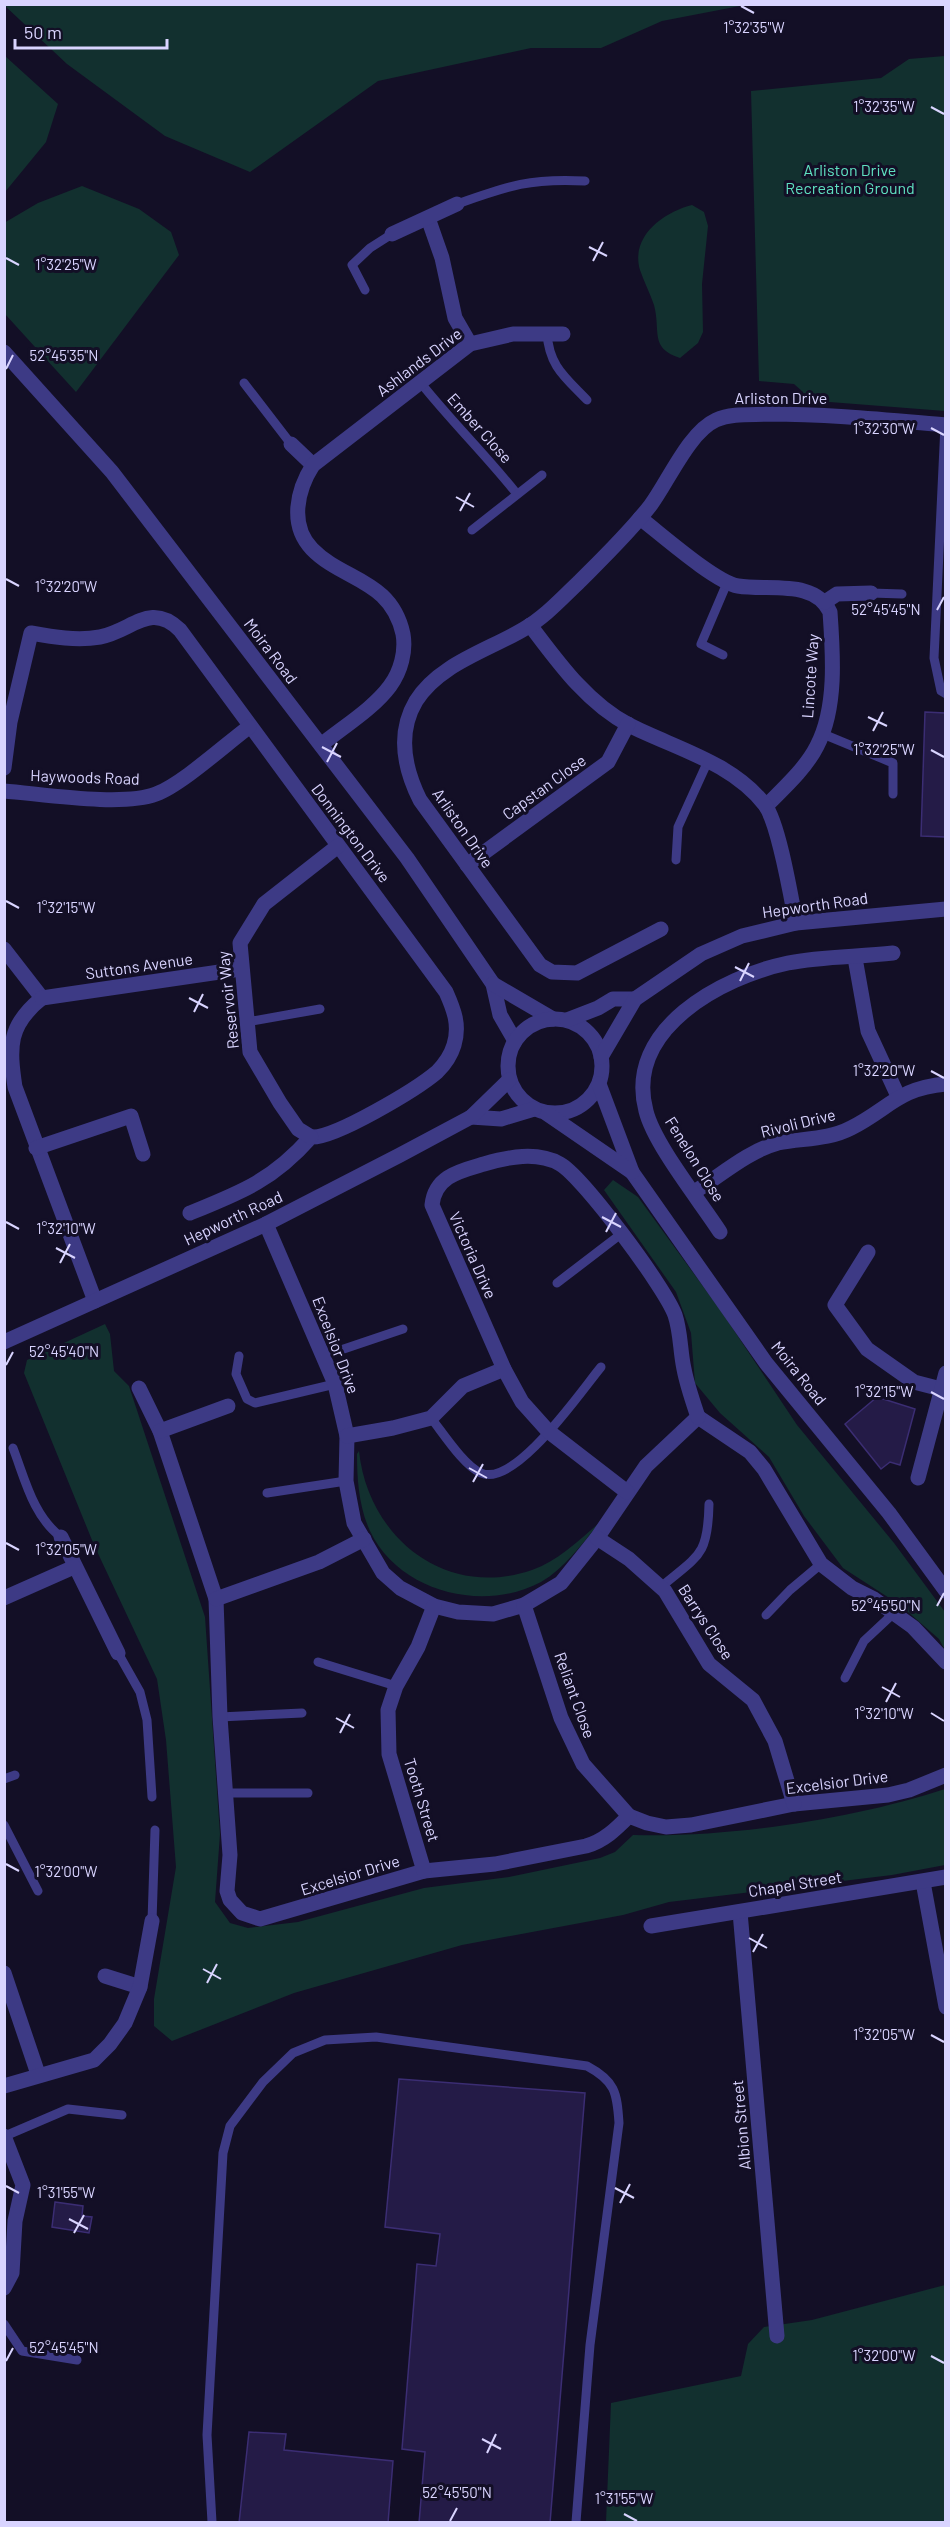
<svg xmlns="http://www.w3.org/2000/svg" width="950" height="2527" viewBox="0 0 950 2527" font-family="Barlow,sans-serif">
	<rect width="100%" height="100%" fill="#130f26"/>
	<g fill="#12302f">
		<path d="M4 5 5 4 745 5 662 21 601 48H531L378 81 250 172 165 136 67 64Z"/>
		<path d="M5 56 58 104 46 142 5 192Z"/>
		<path d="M945 56V411L804 400 803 392 794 384 759 381 751 91 881 78 909 59Z"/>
		<path d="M82 186 139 209 171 232 179 255 76 392 5 314 4 223 38 203Z"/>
		<path d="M692 205 704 212 708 226 702 284 703 332 698 343 680 358C649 348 661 331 654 305 650 293 644 282 640 270 630 236 664 212 692 205Z"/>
		<path d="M613 1180 638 1197 721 1311 797 1425 894 1543 945 1612V1650L939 1639 900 1605 843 1568 804 1516 769 1457 720 1413 695 1383 691 1333 676 1292 604 1190Z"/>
		<path d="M105 1324 110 1334 114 1371 129 1386 205 1617 220 1834 215 1902 230 1923 248 1928 298 1922 424 1888 509 1877 600 1858 615 1852 633 1835C730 1838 853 1819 945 1789V1865L892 1875 669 1902 623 1915 462 1945 294 1993 172 2041 154 2026V1999L176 1867 166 1740 157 1679 94 1545 24 1373 27 1360Z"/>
		<path d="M359 1451C368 1537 445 1600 532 1570 558 1561 578 1541 599 1523 582 1544 565 1568 541 1582 483 1613 399 1592 370 1531 359 1507 357 1480 357 1454Z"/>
		<path d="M945 2285V2522H606L611 2403 741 2376 748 2344 764 2327 812 2320Z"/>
	</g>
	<g fill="#241b47" stroke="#3b2d73" stroke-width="1.5">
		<path d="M925 712 945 713V837L921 836Z"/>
		<path d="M877 1397 915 1409 900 1465 890 1462 881 1469 845 1424Z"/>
		<path d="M399 2079 585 2093 550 2523H419L425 2452 402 2449 417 2264 436 2266 440 2234 385 2227Z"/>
		<path d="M55 2202 83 2206 82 2216 92 2217 89 2233 52 2227Z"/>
		<path d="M249 2432 286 2434 284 2450 393 2461 388 2523H239Z"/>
	</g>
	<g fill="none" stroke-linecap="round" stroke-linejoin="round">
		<g stroke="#3d3a85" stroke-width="9">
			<path d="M457 204C508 186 529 178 585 181"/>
			<path d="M365 290 352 265 370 248 392 234"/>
			<path d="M547 333C549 366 565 377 587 400"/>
			<path d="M420 382C451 421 486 455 517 494"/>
			<path d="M244 383 291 444"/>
			<path d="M945 425 934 658 941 691 946 694"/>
			<path d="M472 530 542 475"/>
			<path d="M871 593 902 594"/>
			<path d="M723 655 701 644 727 583"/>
			<path d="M823 734 893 763V794"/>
			<path d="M676 860 678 827 708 761"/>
			<path d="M247 1022 320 1009"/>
			<path d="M557 1283 621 1234"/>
			<path d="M239 1356 236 1374 247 1399 255 1403 335 1384"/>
			<path d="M323 1356 403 1329"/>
			<path d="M431 1418C443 1433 464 1466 481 1473 515 1488 581 1391 601 1367"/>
			<path d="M13 1448C25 1479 33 1516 61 1537"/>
			<path d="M267 1493 346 1481"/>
			<path d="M661 1587C699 1555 708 1556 709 1504"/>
			<path d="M766 1615 790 1590 821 1564"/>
			<path d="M118 1653 140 1692 147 1720 152 1797"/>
			<path d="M318 1662 396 1686"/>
			<path d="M845 1678 864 1641 894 1613"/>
			<path d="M220 1717 302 1713"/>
			<path d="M4 1779 15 1775"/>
			<path d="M225 1793H308"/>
			<path d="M4 1825 38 1891"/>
			<path d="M152 1921 155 1830"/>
			<path d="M5 2136 68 2109 122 2115"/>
			<path d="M4 2324 22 2351 77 2360"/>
			<path d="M212 2522 207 2435 223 2153 230 2126 263 2082 293 2053 325 2040 376 2037 587 2066C615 2081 617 2092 619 2123L590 2345 576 2522"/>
		</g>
		<g stroke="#3d3a85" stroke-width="15">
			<path d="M428 218 442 258 455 318 470 344"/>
			<path d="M392 234 457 204"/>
			<path d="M291 444 313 465"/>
			<path d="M640 518C661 534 715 582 738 586 769 591 815 579 830 612 833 654 837 708 817 746 806 768 784 788 766 806"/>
			<path d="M825 602 837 594 871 593"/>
			<path d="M530 625C558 662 587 703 629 725 674 748 732 762 765 805 779 824 791 897 796 923"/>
			<path d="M321 745C343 727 373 709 390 686 401 671 406 651 403 634 391 579 343 581 312 549 289 525 297 490 313 465L470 344 513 334H563"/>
			<path d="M4 768 10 722 31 633C53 637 77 641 100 637 132 631 150 601 180 630L446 992C454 1010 460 1025 454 1045 451 1055 444 1065 437 1072 417 1089 334 1139 311 1137 273 1180 242 1192 190 1213"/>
			<path d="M4 791C43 794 122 807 156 794 181 785 226 744 249 727"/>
			<path d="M467 865 608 762 628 724"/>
			<path d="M661 929 577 973 552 972 540 965 420 800C404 768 397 733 416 701 439 664 489 650 524 629 545 617 562 598 579 582 604 557 629 533 650 506 668 482 689 432 716 420 732 413 752 415 769 414 828 414 887 420 946 425"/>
			<path d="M4 949 42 998C8 1025 9 1047 15 1087L95 1301"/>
			<path d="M855 958 868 1031 898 1096"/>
			<path d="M42 998 240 969"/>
			<path d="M311 1137 298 1129 280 1103 250 1052 240 943 264 904 338 846"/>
			<path d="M36 1148 131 1116 143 1154"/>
			<path d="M694 1192C720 1176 748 1151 778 1143 803 1138 828 1140 851 1128 889 1109 898 1088 946 1084"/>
			<path d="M266 1224 335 1384 347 1436 346 1481 354 1523 383 1573 400 1588 434 1606 458 1612 493 1614 524 1605 561 1583 597 1538 646 1466 698 1417 750 1452 764 1469 821 1564 852 1588 874 1599 913 1627 946 1662"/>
			<path d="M720 1232C700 1201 654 1144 646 1111 624 1029 722 977 788 963 822 956 859 957 893 953"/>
			<path d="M868 1252 835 1305 867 1349 914 1382 941 1389"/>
			<path d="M139 1388 160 1431 216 1599 220 1717 230 1855 227 1891 230 1900 242 1913 260 1919 424 1871 495 1864 586 1846C604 1841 616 1829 629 1816L647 1823 666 1827 691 1825 794 1804 888 1795 909 1790 946 1775"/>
			<path d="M160 1431 228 1406"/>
			<path d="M347 1436 393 1428 431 1418 463 1386 504 1369"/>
			<path d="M918 1478 946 1373"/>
			<path d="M627 1492 548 1431 522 1402 504 1369 432 1205C435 1176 460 1171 484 1164 508 1157 537 1151 560 1164 583 1177 666 1289 675 1315 681 1333 680 1351 684 1369 687 1385 693 1402 698 1417"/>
			<path d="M61 1537 118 1653"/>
			<path d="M597 1538 629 1559 665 1591 709 1664 753 1700 775 1741 794 1804"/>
			<path d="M4 1598 74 1567"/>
			<path d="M216 1599 319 1562 364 1539"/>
			<path d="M524 1605 561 1718 583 1764 629 1816"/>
			<path d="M424 1871 389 1754 388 1710 396 1686 418 1647 434 1606"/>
			<path d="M923 1882 946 2007"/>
			<path d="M740 1912 777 2336"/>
			<path d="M651 1926 946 1877"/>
			<path d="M4 1973 38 2074"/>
			<path d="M105 1976 140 1987"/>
			<path d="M4 2086 94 2060 110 2044 125 2023 140 1987 152 1921"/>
			<path d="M4 2136 23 2185 15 2221 12 2273 4 2288"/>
		</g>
		<g stroke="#3d3a85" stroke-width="15">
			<path d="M4 352 112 472 407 858 493 984 500 1015 515 1041"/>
			<path d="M493 984 553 1019"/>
			<circle cx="555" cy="1066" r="47"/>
			<path d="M567 1020 598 1008 613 999H635"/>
			<path d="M601 1057 635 999 701 954 742 936 796 923 946 909"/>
			<path d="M599 1084 632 1172 766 1363 889 1513 946 1591"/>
			<path d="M546 1113 632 1172"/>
			<path d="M471 1117 501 1119 534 1109"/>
			<path d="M4 1342 266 1224 400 1155 471 1117 509 1080"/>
		</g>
	</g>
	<path fill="none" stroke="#d9d4ff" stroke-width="2" d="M741 6 754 13M931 107 944 114M589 247 607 256M6 258 19 265M593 261 603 242M6 369 13 355M931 428 944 435M456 497 474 507M460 511 470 493M6 579 19 586M937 610 944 597M868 717 887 726M873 731 883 712M322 747 341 757M931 750 944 757M327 762 337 743M6 901 19 908M735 967 754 977M740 981 749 963M189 998 208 1008M194 1012 203 994M931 1071 944 1078M602 1217 621 1227M6 1222 19 1229M606 1232 616 1213M56 1248 75 1258M60 1263 70 1244M6 1365 13 1352M931 1392 944 1399M469 1468 487 1478M473 1482 483 1464M6 1543 19 1550M937 1606 944 1593M882 1687 900 1697M886 1702 896 1683M931 1713 944 1721M336 1718 354 1728M340 1733 350 1714M6 1864 19 1871M749 1938 767 1948M753 1952 763 1934M203 1969 221 1979M207 1983 217 1964M931 2035 944 2042M6 2186 19 2193M615 2188 634 2198M620 2203 630 2184M69 2219 88 2229M74 2233 84 2215M931 2356 944 2363M6 2361 13 2348M482 2439 501 2449M487 2453 496 2434M624 2514 637 2521M450 2521 457 2508"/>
	<g text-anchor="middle" stroke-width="6" stroke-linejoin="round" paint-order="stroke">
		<g font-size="16" fill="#5fe0c0" stroke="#130f26">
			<text x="850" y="176">Arliston Drive<tspan x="850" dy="18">Recreation Ground</tspan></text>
		</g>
		<g font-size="16" fill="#d9d4ff" stroke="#130f26">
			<text transform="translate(419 362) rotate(-37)" y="6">Ashlands Drive</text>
			<text x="781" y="404">Arliston Drive</text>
			<text transform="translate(480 428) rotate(48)" y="6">Ember Close</text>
			<text transform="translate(271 651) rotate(53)" y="6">Moira Road</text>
			<text transform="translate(810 676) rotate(-86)" y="6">Lincote Way</text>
			<text transform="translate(85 777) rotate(2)" y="6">Haywoods Road</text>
			<text transform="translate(544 787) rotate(-36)" y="6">Capstan Close</text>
			<text transform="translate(463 828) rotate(55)" y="6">Arliston Drive</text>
			<text transform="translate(351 833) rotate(53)" y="6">Donnington Drive</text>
			<text transform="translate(815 905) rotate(-8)" y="6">Hepworth Road</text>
			<text transform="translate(139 966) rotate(-8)" y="6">Suttons Avenue</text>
			<text transform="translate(228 1000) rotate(-96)" y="6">Reservoir Way</text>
			<text transform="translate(798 1123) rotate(-14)" y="6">Rivoli Drive</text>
			<text transform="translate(695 1159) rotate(58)" y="6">Fenelon Close</text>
			<text transform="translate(233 1218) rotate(-25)" y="6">Hepworth Road</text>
			<text transform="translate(473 1255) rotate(66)" y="6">Victoria Drive</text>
			<text transform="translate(336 1345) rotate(69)" y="6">Excelsior Drive</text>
			<text transform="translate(799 1373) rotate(51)" y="6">Moira Road</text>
			<text transform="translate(706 1622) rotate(57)" y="6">Barrys Close</text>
			<text transform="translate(575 1695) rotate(70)" y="6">Reliant Close</text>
			<text transform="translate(837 1782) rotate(-7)" y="6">Excelsior Drive</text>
			<text transform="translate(422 1800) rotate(73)" y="6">Tooth Street</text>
			<text transform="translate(350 1875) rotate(-17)" y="6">Excelsior Drive</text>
			<text transform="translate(795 1884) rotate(-9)" y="6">Chapel Street</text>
			<text transform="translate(741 2125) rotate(-95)" y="6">Albion Street</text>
		</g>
	</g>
	<g font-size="15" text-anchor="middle" fill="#d9d4ff" stroke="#130f26" stroke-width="6" stroke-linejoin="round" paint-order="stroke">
		<text x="754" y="33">1°32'35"W</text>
		<text x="884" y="112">1°32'35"W</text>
		<text x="66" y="270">1°32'25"W</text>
		<text x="64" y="361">52°45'35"N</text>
		<text x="884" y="434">1°32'30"W</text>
		<text x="66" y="592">1°32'20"W</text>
		<text x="886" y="615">52°45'45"N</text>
		<text x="884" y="755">1°32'25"W</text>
		<text x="66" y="913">1°32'15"W</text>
		<text x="884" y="1076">1°32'20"W</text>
		<text x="66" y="1234">1°32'10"W</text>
		<text x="64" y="1357">52°45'40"N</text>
		<text x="884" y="1397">1°32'15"W</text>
		<text x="66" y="1555">1°32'05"W</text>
		<text x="886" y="1611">52°45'50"N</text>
		<text x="884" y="1719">1°32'10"W</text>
		<text x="66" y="1877">1°32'00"W</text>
		<text x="884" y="2040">1°32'05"W</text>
		<text x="66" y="2198">1°31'55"W</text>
		<text x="64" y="2353">52°45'45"N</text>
		<text x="884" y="2361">1°32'00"W</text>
		<text x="457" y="2498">52°45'50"N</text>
		<text x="624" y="2504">1°31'55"W</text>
	</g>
	<rect width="950" height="2527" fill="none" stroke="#d9d4ff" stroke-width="12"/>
	<path d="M15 39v9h152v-9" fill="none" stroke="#d9d4ff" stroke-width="3"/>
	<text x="24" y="39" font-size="18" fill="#d9d4ff" stroke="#130f26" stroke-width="4.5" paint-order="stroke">50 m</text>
</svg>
